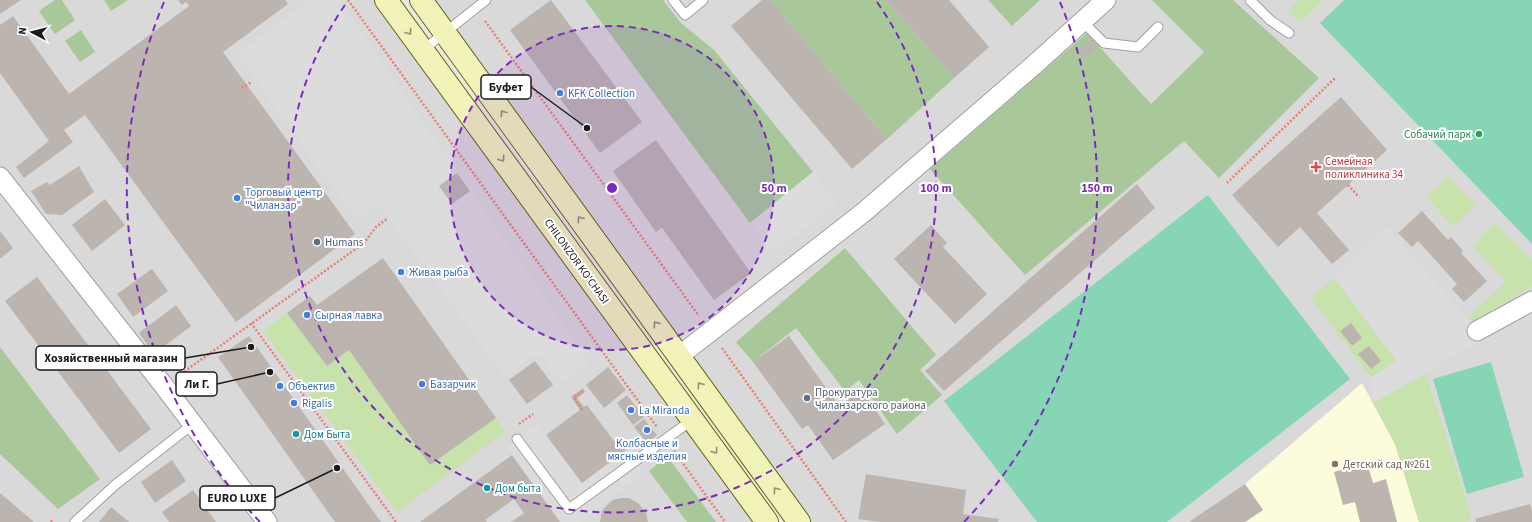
<svg xmlns="http://www.w3.org/2000/svg" width="1532" height="522" viewBox="0 0 1532 522" font-family="'Source Sans 3',sans-serif">
	<rect width="100%" height="100%" fill="#ece9e2"/>
	<g fill="#dad9d9">
		<path d="M0 0H386L767 522H0Z"/>
		<path d="M421 0H1532V522H799Z"/>
	</g>
	<path fill="#fcfbdb" d="M1362 383 1395 444 1419 522H1245L1263 510 1245 484Z"/>
	<g fill="#c7e3ab">
		<path d="M1299 0H1323L1299 22 1288 11Z"/>
		<path d="M1448 176 1476 205 1454 227 1426 197Z"/>
		<path d="M1495 223 1532 260V286L1473 322 1468 317 1506 282 1473 246Z"/>
		<path d="M1334 278 1396 360 1372 379 1311 298Z"/>
		<path d="M287 313 327 366 349 350 430 464 496 418 505 432 397 512 263 331Z"/>
		<path d="M1426 374 1472 519 1464 522H1419L1395 444 1373 403Z"/>
	</g>
	<g fill="#a8c89a">
		<path d="M55 0H62L75 20 55 34 39 11Z"/>
		<path d="M104 0H128L111 11Z"/>
		<path d="M585 0H663L681 23 714 50 813 172 750 223Z"/>
		<path d="M770 0H886L954 78 887 139Z"/>
		<path d="M988 0H1040L1012 26Z"/>
		<path d="M1152 0H1233L1319 78 1219 178 1184 141 1025 275 930 169 1087 33 1151 104 1204 52Z"/>
		<path d="M81 30 95 52 80 62 65 41Z"/>
		<path d="M845 248 936 355 920 370 942 395 897 434 859 380 845 391 796 328 753 362 736 342Z"/>
		<path d="M0 347 100 479 58 509 0 454Z"/>
		<path d="M667 456 716 522H687L649 471Z"/>
	</g>
	<g fill="#86d5b5">
		<path d="M1344 0H1532V244L1320 23Z"/>
		<path d="M1208 195 1350 379 1167 522H1037L944 401Z"/>
		<path d="M1491 362 1524 477 1467 494 1433 379Z"/>
	</g>
	<g fill="#dcdcdc">
		<path d="M310 0H339L590 363 561 383 539 353 505 377 378 204 356 220 237 54Z"/>
		<path d="M813 172 837 202 774 253 750 223Z"/>
		<path d="M1387 227 1473 325 1483 339 1373 403 1371 378 1396 360 1334 278Z"/>
		<path d="M538 423 582 483 626 450 644 472 581 522H560L506 446Z"/>
	</g>
	<g fill="#bcb4af">
		<path d="M0 0H21L0 14Z"/>
		<path d="M178 0H285L288 4 223 52 355 234 236 322 85 115 64 130 73 142 24 178 16 167 49 141 0 73V25L13 16 69 94 189 6 186 2 182 5Z"/>
		<path d="M551 0 642 122 600 153 510 30Z"/>
		<path d="M762 0H770L887 139 852 169 731 26Z"/>
		<path d="M886 0H949L989 47 954 78Z"/>
		<path d="M1092 39 1098 46 1085 58 1078 51Z"/>
		<path d="M1341 97 1387 150 1317 213 1349 250 1332 264 1300 227 1278 247 1232 195Z"/>
		<path d="M656 140 751 273 714 300 662 228 656 232 613 171Z"/>
		<path d="M79 166 94 192 62 215 46 214 31 191 47 182 50 185Z"/>
		<path d="M457 173 470 191 452 204 439 186Z"/>
		<path d="M1137 184 1155 208 944 391 925 371Z"/>
		<path d="M105 199 125 225 92 251 72 225Z"/>
		<path d="M1422 211 1448 240 1451 237 1463 251 1461 253 1487 281 1464 302 1452 289 1457 284 1418 241 1412 247 1398 233Z"/>
		<path d="M931 225 947 243 943 247 987 294 955 324 894 259Z"/>
		<path d="M0 231 13 248 0 259Z"/>
		<path d="M383 258 496 418 430 465 349 350 327 366 287 313 310 296 317 305Z"/>
		<path d="M152 269 168 291 133 317 117 294Z"/>
		<path d="M37 277 151 429 119 453 5 301Z"/>
		<path d="M176 305 191 326 154 354 139 333Z"/>
		<path d="M1351 323 1362 338 1352 346 1340 331Z"/>
		<path d="M249 336 373 511 381 522H335L218 357Z"/>
		<path d="M789 336 839 406 862 390 885 424 833 460 808 425 802 429 753 362Z"/>
		<path d="M1369 346 1381 361 1371 369 1358 354Z"/>
		<path d="M535 361 553 385 527 404 509 380Z"/>
		<path d="M608 367 626 390 604 408 586 385Z"/>
		<path d="M583 388 585 392 577 398 580 402 584 407 587 405 617 445 621 442 626 450 582 483 546 435 580 410 571 397Z"/>
		<path d="M627 395 644 417 633 425 617 403Z"/>
		<path d="M644 419 657 435 647 443 634 427Z"/>
		<path d="M512 455 560 522H511L524 513 514 499 485 520 487 522H420Z"/>
		<path d="M172 460 186 481 155 503 141 482Z"/>
		<path d="M1367 463 1373 483 1386 479 1397 522H1360L1355 502 1343 505 1334 472Z"/>
		<path d="M866 474 966 490 963 514 999 519 998 522H880L858 519Z"/>
		<path d="M1245 484 1263 510 1245 522H1189Z"/>
		<path d="M193 490 216 522H169L162 512Z"/>
		<path d="M0 493 34 522H0Z"/>
		<path d="M621 498H629L639 504 646 513 648 522H600L602 511 607 505 613 500Z"/>
		<path d="M1530 504 1532 510V522H1476L1475 519Z"/>
		<path d="M111 507 129 522H99Z"/>
	</g>
	<g fill="none" stroke-linecap="round" stroke-linejoin="round">
		<g stroke="#a0a0a0" stroke-width="11">
			<g id="lane">
				<path d="M673 0 685 15 703 0"/>
				<path d="M1250 0 1270 20 1289 33"/>
				<path d="M1082 21 1104 43 1138 47 1158 27"/>
				<path d="M423 50 486 0"/>
				<path d="M517 439 569 509 692 420"/>
				<path d="M75 522 115 485 193 424"/>
			</g>
		</g>
		<g stroke="#a0a0a0" stroke-width="21">
			<g id="street">
				<path d="M0 177 164 386 267 522"/>
				<path d="M1477 331 1532 301"/>
				<path d="M679 356 864 212 1034 65 1106 0"/>
			</g>
		</g>
		<g stroke="#5f670e" stroke-width="24">
			<g id="secondary">
				<path d="M386 0 767 522"/>
				<path d="M421 0 799 522"/>
			</g>
		</g>
		<g stroke="#ed7d72" stroke-width="2.5" stroke-dasharray="2 2" stroke-linecap="butt">
			<path d="M348 0 657 427"/>
			<path d="M485 21 699 316"/>
			<path d="M242 88 251 82"/>
			<path d="M1227 183 1336 77"/>
			<path d="M1348 185 1359 197"/>
			<path d="M251 323 396 522"/>
			<path d="M722 348 846 522"/>
			<path d="M181 374 364 243 376 227 388 218"/>
			<path d="M582 410 574 397 584 391"/>
			<path d="M519 424 533 414"/>
			<path d="M674 451 725 522"/>
			<path d="M51 520 52 522"/>
		</g>
		<use href="#lane" stroke="#fff" stroke-width="9"/>
		<use href="#street" stroke="#fff" stroke-width="19"/>
		<use href="#secondary" stroke="#f1f3b9" stroke-width="22"/>
	</g>
	<defs><path id="oneway-chevron" d="M-2-3.5L2.5 0L-2 3.5" fill="none" stroke-width="1.6" stroke-linecap="round" stroke-linejoin="round"/></defs>
	<g stroke="#919272">
		<use href="#oneway-chevron" transform="translate(409 32) rotate(54)"/>
		<use href="#oneway-chevron" transform="translate(503 113) rotate(-126)"/>
		<use href="#oneway-chevron" transform="translate(502 159) rotate(54)"/>
		<use href="#oneway-chevron" transform="translate(580 219) rotate(-126)"/>
		<use href="#oneway-chevron" transform="translate(656 324) rotate(-126)"/>
		<use href="#oneway-chevron" transform="translate(700 385) rotate(-126)"/>
		<use href="#oneway-chevron" transform="translate(715 451) rotate(54)"/>
		<use href="#oneway-chevron" transform="translate(776 490) rotate(-126)"/>
	</g>
	<circle cx="612" cy="188" r="162" fill="#7b2cbf" fill-opacity=".12"/>
	<g fill="none" stroke="#7b2cbf" stroke-width="2" stroke-dasharray="7 5">
		<circle cx="612" cy="188" r="162"/>
		<path d="M877 2A324 324 0 1 1 347 2"/>
		<path d="M260 522A485 485 0 0 1 164 2M1060 2A485 485 0 0 1 964 522"/>
	</g>
	<g fill="#3f7fe0" stroke="#fff" stroke-width="1.5">
		<circle cx="560" cy="93" r="4"/>
		<circle cx="237" cy="198" r="4"/>
		<circle cx="401" cy="272" r="4"/>
		<circle cx="307" cy="315" r="4"/>
		<circle cx="422" cy="384" r="4"/>
		<circle cx="280" cy="386" r="4"/>
		<circle cx="294" cy="403" r="4"/>
		<circle cx="631" cy="410" r="4"/>
		<circle cx="647" cy="430" r="4"/>
	</g>
	<circle fill="#2e9e5b" stroke="#fff" stroke-width="1.5" cx="1479" cy="134" r="4"/>
	<path fill="#e0444e" stroke="#fff" stroke-width="1.5" d="M1314 161h4v4h4v4h-4v4h-4v-4h-4v-4h4z"/>
	<g fill="#5c6f8a" stroke="#fff" stroke-width="1.5">
		<circle cx="317" cy="242" r="4"/>
		<circle cx="807" cy="398" r="4"/>
	</g>
	<g fill="#0f9aa8" stroke="#fff" stroke-width="1.5">
		<circle cx="296" cy="434" r="4"/>
		<circle cx="487" cy="488" r="4"/>
	</g>
	<circle fill="#8d6e63" stroke="#fff" stroke-width="1.5" cx="1335" cy="464" r="4"/>
	<g text-anchor="middle" stroke-width="4" stroke-linejoin="round" paint-order="stroke">
		<g font-size="11" fill="#366cbe" stroke="#fff" text-anchor="start">
			<text x="568" y="97">KFK Collection</text>
			<text x="245" y="196">Торговый центр<tspan x="245" dy="13">"Чиланзар"</tspan></text>
			<text x="409" y="276">Живая рыба</text>
			<text x="315" y="319">Сырная лавка</text>
			<text x="430" y="388">Базарчик</text>
			<text x="288" y="390">Объектив</text>
			<text x="302" y="407">Rigalis</text>
			<text x="639" y="414">La Miranda</text>
			<text x="647" y="447" text-anchor="middle">Колбасные и<tspan x="647" dy="13">мясные изделия</tspan></text>
		</g>
		<g font-size="11" fill="#27864d" stroke="#fff" text-anchor="end">
			<text x="1471" y="138">Собачий парк</text>
		</g>
		<g font-size="11" fill="#be3a42" stroke="#fff" text-anchor="start">
			<text x="1325" y="165">Семейная<tspan x="1325" dy="13">поликлиника 34</tspan></text>
		</g>
		<g font-size="11" fill="#4e5e75" stroke="#fff" text-anchor="start">
			<text x="325" y="246">Humans</text>
			<text x="815" y="396">Прокуратура<tspan x="815" dy="13">Чиланзарского района</tspan></text>
		</g>
		<g font-size="11" fill="#1c1c1c" stroke="#fff">
			<text transform="translate(577 261) rotate(54)" y="4">CHILONZOR KO'CHASI</text>
		</g>
		<g font-size="11" fill="#0d838f" stroke="#fff" text-anchor="start">
			<text x="304" y="438">Дом Быта</text>
			<text x="495" y="492">Дом быта</text>
		</g>
		<g font-size="11" fill="#785e54" stroke="#fff" text-anchor="start">
			<text x="1343" y="468">Детский сад №261</text>
		</g>
	</g>
	<circle cx="612" cy="188" r="6" fill="#7b2cbf" stroke="#fff" stroke-width="2"/>
	<g font-size="12" text-anchor="middle" font-weight="bold" fill="#7b2cbf" stroke="#fff" stroke-width="4" stroke-linejoin="round" paint-order="stroke">
		<text x="774" y="192">50 m</text>
		<text x="936" y="192">100 m</text>
		<text x="1097" y="192">150 m</text>
	</g>
	<path fill="none" stroke="#1c1c1c" stroke-width="1.5" d="M587 128L531 87M251 347L185 358M270 372L217 384M337 468L275 498"/>
	<g fill="#1c1c1c" stroke="#fff" stroke-width="1.5">
		<circle cx="587" cy="128" r="4"/>
		<circle cx="251" cy="347" r="4"/>
		<circle cx="270" cy="372" r="4"/>
		<circle cx="337" cy="468" r="4"/>
	</g>
	<g fill="#fff" stroke="#1c1c1c" stroke-width="1.5">
		<rect x="481" y="75" width="50" height="24" rx="4"/>
		<rect x="36" y="346" width="149" height="24" rx="4"/>
		<rect x="176" y="372" width="41" height="24" rx="4"/>
		<rect x="200" y="486" width="75" height="24" rx="4"/>
	</g>
	<g font-size="12" text-anchor="middle" font-weight="bold" fill="#1c1c1c">
		<text x="506" y="91">Буфет</text>
		<text x="111" y="362">Хозяйственный магазин</text>
		<text x="197" y="388">Ли Г.</text>
		<text x="237" y="502">EURO LUXE</text>
	</g>
	<g transform="translate(32 32) rotate(277)" stroke="#ffffff" stroke-width="3" paint-order="stroke">
	<path d="M0-3L7 15L0 10L-7 15Z" fill="#1c1c1c"/>
	<text y="-6" font-size="11" font-weight="bold" text-anchor="middle" fill="#1c1c1c">N</text>
	</g>
</svg>
